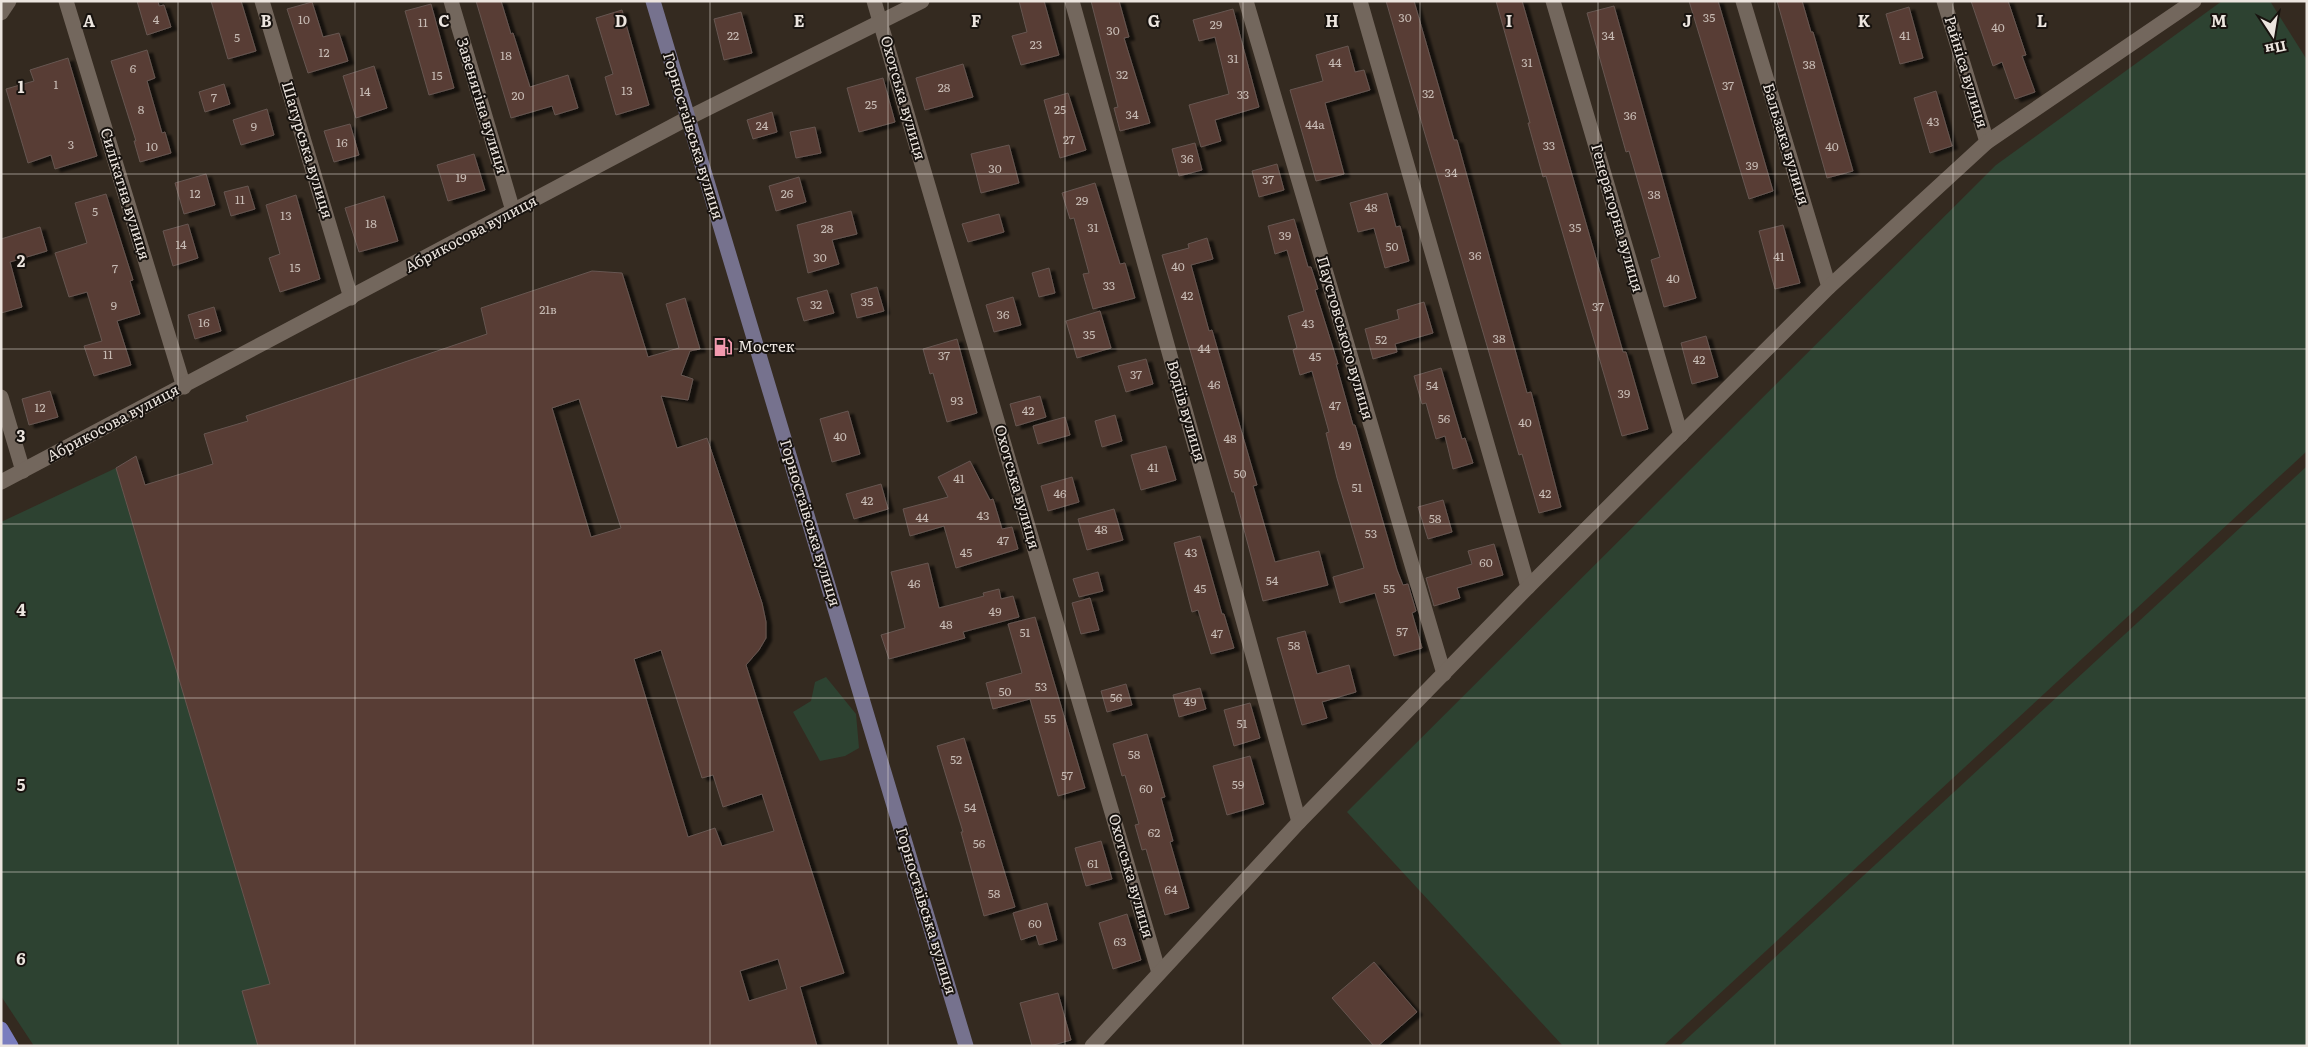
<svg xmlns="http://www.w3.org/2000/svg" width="2308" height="1047" viewBox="0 0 2308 1047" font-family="Literata,serif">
	<defs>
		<filter id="shadow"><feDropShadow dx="5.5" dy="3" stdDeviation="1" flood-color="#0009"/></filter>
	</defs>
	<rect width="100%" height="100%" fill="#342a20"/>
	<g fill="#2d4231">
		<path d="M2222 1H2270L2307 60V451L1663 1046H1563L1347 812 1996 165Z"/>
		<path d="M2307 466V1046H1679Z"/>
		<path d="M116 468 270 984 242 991 258 1046H34L1 996V522Z"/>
		<path d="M826 677 856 714 859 748 845 756 820 761 793 712 811 701 815 682Z"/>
	</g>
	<g fill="#593d34" stroke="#665651" fill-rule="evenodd" filter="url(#shadow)">
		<path d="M137 1H158L159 6 164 5 171 27 147 35Z"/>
		<path d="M211 1H241L256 51 228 59Z"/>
		<path d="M476 1H501L511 34 513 33 530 87 568 75 578 108 555 115 552 106 511 118Z"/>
		<path d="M1019 1H1044L1059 55 1021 65 1012 36 1027 32Z"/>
		<path d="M1091 1H1119L1129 37 1124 38 1150 123 1120 131 1114 108 1118 107Z"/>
		<path d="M1386 1H1414L1454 140H1457L1527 393 1531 392 1561 507 1539 513 1522 454 1519 455Z"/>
		<path d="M1496 1H1522L1623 352H1626L1648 429 1622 436 1546 176 1543 177 1528 123H1530Z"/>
		<path d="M1689 1H1718L1773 191 1749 199Z"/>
		<path d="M1777 1H1802L1811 32H1813L1853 171 1827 178Z"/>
		<path d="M1971 1H2008L2026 55 2022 56 2035 92 2015 99 2002 62 1993 66Z"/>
		<path d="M312 2 323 37 339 33 348 61 308 73 287 9Z"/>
		<path d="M431 4 454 88 429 95 405 11Z"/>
		<path d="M1614 6 1696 298 1664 307 1651 260 1660 257 1629 151 1626 152 1587 13Z"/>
		<path d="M1909 7 1923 58 1900 64 1886 14Z"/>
		<path d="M1233 9 1259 107 1215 120 1221 141 1201 147 1189 105 1229 94 1215 37 1199 41 1193 20Z"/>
		<path d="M622 10 649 105 616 115 605 77 613 74 596 18Z"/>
		<path d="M741 12 752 53 724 60 714 19Z"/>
		<path d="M1348 46 1355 72 1364 70 1370 90 1325 103 1344 174 1316 181 1290 90 1323 81 1316 55Z"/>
		<path d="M147 50 155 78 147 81 162 133 165 132 171 153 140 162 134 141H136L111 61Z"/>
		<path d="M68 58 97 156 55 169 51 155 28 163 6 89 34 81 30 70Z"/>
		<path d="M963 64 973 97 925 110 916 78Z"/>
		<path d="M374 66 387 108 356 118 343 76Z"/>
		<path d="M883 78 895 122 859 132 847 88Z"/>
		<path d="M224 84 230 104 205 112 199 92Z"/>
		<path d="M1936 91 1952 146 1930 153 1914 98Z"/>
		<path d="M1068 93 1086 150 1060 158 1044 100Z"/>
		<path d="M267 109 274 135 241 145 233 120Z"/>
		<path d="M772 112 777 132 753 139 747 120Z"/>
		<path d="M350 124 359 155 334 162 324 131Z"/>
		<path d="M815 127 821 153 796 158 790 132Z"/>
		<path d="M1195 143 1202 170 1179 176 1172 149Z"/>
		<path d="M1009 145 1019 183 981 193 971 154Z"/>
		<path d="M474 154 485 190 448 201 437 165Z"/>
		<path d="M1277 164 1284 190 1259 197 1252 171Z"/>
		<path d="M206 174 215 205 184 214 175 183Z"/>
		<path d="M799 177 806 202 776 211 769 186Z"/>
		<path d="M1095 183 1120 264 1125 263 1135 298 1093 309 1083 274 1089 273 1074 218 1070 219 1062 193Z"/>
		<path d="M248 186 255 209 231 216 224 192Z"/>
		<path d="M1387 193 1396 227 1400 226 1409 261 1385 268 1374 228 1358 232 1350 203Z"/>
		<path d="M106 194 133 280 130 281 140 314 117 321 131 365 94 376 84 346 102 341 87 292 69 297 55 253 87 243 75 203Z"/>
		<path d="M296 195 320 279 280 292 269 258 280 254 266 205Z"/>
		<path d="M384 196 398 241 359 252 345 208Z"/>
		<path d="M851 211 857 234 832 240 839 264 808 273 797 225Z"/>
		<path d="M999 214 1004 232 968 242 962 224Z"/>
		<path d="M1294 219 1308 267H1311L1318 289 1315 290 1338 364H1336L1353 425H1355L1397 570 1403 585 1408 584 1416 611 1412 613 1422 648 1394 656 1375 593 1340 603 1333 577 1364 568 1337 478 1326 433 1329 432 1312 371 1300 375 1293 350 1297 348 1288 316 1304 311 1287 250 1275 254 1268 226Z"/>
		<path d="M188 224 198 258 173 266 163 231Z"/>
		<path d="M1783 225 1800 283 1775 289 1759 231Z"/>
		<path d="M40 227 47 251 10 262 22 307 1 313V239Z"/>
		<path d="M1207 238 1213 259 1191 265 1209 331 1212 330 1257 485 1253 486 1275 562 1319 551 1328 585 1263 601 1234 492H1232L1162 255 1189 248 1188 244Z"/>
		<path d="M1049 268 1055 293 1039 297 1032 273Z"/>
		<path d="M592 271 622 273 648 357 679 348 666 304 685 298 700 349 690 351 681 375 693 379 688 400 661 396 677 448 707 438 762 603 766 622V638L759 650 746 665 844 973 800 987 817 1046H258L242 991 270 984 116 468 136 456 145 485 213 464 204 434 248 421 246 416 487 334 481 308ZM579 399 621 528 591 537 552 408ZM661 650 702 778 713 775 723 807 762 794 774 831 722 846 715 828 688 837 634 659ZM778 959 787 989 749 1001 740 971Z"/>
		<path d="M877 287 884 311 857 318 851 294Z"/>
		<path d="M827 290 834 313 804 321 797 298Z"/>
		<path d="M1013 297 1021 325 994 332 986 305Z"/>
		<path d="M1424 302 1433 333 1395 344 1397 352 1373 359 1365 329 1399 319 1397 310Z"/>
		<path d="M214 307 221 331 195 339 188 315Z"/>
		<path d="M1100 311 1111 348 1077 358 1066 321Z"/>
		<path d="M1706 336 1718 377 1692 384 1681 343Z"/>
		<path d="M957 339 977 413 947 422 933 373 930 374 923 349Z"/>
		<path d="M1146 359 1153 384 1126 392 1118 366Z"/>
		<path d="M1441 368 1462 439 1465 438 1473 463 1453 469 1445 436 1436 439 1426 403 1422 404 1414 376Z"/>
		<path d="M50 391 58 417 29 425 22 399Z"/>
		<path d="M1040 396 1046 417 1016 426 1010 404Z"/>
		<path d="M848 411 860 454 832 462 820 419Z"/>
		<path d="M1115 415 1122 441 1102 447 1095 421Z"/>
		<path d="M1065 417 1070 435 1038 444 1033 426Z"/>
		<path d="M1166 446 1176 480 1141 490 1131 455Z"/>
		<path d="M970 461 990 500 993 499 1002 529 1012 527 1018 549 956 568 944 526 910 536 903 509 948 497 938 477Z"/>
		<path d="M1072 477 1079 502 1048 511 1041 486Z"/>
		<path d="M881 484 888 509 854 519 846 494Z"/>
		<path d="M1443 500 1452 532 1428 539 1418 507Z"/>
		<path d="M1114 509 1123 540 1087 550 1078 519Z"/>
		<path d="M1200 536 1222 614H1224L1234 648 1211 654 1198 610 1192 612 1174 543Z"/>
		<path d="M1494 544 1503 575 1457 588 1460 598 1434 606 1426 578 1472 564 1468 551Z"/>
		<path d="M928 563 939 608 984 596 983 593 999 589 1001 599 1013 596 1019 617 963 632 965 638 889 659 881 635 905 628 891 572Z"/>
		<path d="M1098 572 1103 591 1079 597 1073 579Z"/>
		<path d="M1090 598 1099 630 1081 634 1072 603Z"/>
		<path d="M1035 617 1085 788 1058 796 1030 699 993 709 986 683 1022 673 1008 624Z"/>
		<path d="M1305 631 1317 674 1349 665 1356 692 1322 702 1327 718 1302 725 1277 638Z"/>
		<path d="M1126 684 1132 705 1107 712 1101 691Z"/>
		<path d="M1200 688 1206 709 1179 717 1173 695Z"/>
		<path d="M1250 703 1260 738 1234 746 1224 710Z"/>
		<path d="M1147 734 1165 797 1161 798 1173 841 1170 842 1189 908 1165 915 1146 849 1142 850 1135 825 1139 824 1125 775 1122 776 1113 744Z"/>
		<path d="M964 738 1015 907 984 916 961 832H963L937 746Z"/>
		<path d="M1250 756 1264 804 1227 815 1213 766Z"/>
		<path d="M1101 841 1112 879 1086 886 1075 848Z"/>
		<path d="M1047 903 1057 940 1039 945 1036 935 1021 940 1013 913Z"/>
		<path d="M1127 914 1141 960 1113 969 1099 923Z"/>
		<path d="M1374 962 1417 1012 1378 1046H1374L1332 998Z"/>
		<path d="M1058 993 1071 1040 1050 1046H1032L1020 1003Z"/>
	</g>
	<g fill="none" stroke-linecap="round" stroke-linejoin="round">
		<g stroke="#73675d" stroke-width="15">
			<path d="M66 1 184 387"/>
			<path d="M262 1 351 298"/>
			<path d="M451 1 513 211"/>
			<path d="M874 1 1159 973"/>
			<path d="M1072 1 1299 822"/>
			<path d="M1246 1 1444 674"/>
			<path d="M1360 1 1528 587"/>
			<path d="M1553 1 1681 435"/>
			<path d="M1743 1 1829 287"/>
			<path d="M1944 1 1987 142"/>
			<path d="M1 13 9 1"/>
			<path d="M1 397 23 471"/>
			<path d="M1 482 688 118 922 1"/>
			<path d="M1092 1046 1299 822 1528 587 1829 287 1987 142 2194 1"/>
		</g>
		<path stroke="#76728e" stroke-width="15" d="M653 1 966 1046"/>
		<path stroke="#7a7dbe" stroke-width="15" d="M1 1029 11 1046"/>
	</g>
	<path fill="none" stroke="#ece5df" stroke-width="1" stroke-opacity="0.55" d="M178 1V1046M355 1V1046M533 1V1046M710 1V1046M888 1V1046M1065 1V1046M1243 1V1046M1420 1V1046M1598 1V1046M1775 1V1046M1953 1V1046M2130 1V1046M1 174H2307M1 349H2307M1 524H2307M1 698H2307M1 872H2307"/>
	<defs>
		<g id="fuel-bare" transform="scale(1.5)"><path d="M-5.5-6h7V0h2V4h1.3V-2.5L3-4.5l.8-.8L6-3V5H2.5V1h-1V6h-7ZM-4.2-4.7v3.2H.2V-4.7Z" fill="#f29aae" stroke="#18130f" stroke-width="2.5" paint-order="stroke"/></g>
	</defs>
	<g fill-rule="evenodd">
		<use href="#fuel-bare" x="723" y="347"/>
	</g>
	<g text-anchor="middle" stroke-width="4" stroke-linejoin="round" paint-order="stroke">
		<g font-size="12" fill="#c7bbb4">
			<text x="1405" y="22">30</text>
			<text x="1709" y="22">35</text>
			<text x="156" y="24">4</text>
			<text x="304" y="24">10</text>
			<text x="423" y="27">11</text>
			<text x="1216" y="29">29</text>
			<text x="1998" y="32">40</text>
			<text x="1113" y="35">30</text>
			<text x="733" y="40">22</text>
			<text x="1608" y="40">34</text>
			<text x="1905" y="40">41</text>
			<text x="237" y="42">5</text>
			<text x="1036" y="49">23</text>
			<text x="324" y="57">12</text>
			<text x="506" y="60">18</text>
			<text x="1233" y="63">31</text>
			<text x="1335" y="67">44</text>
			<text x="1527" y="67">31</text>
			<text x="1809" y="69">38</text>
			<text x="133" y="73">6</text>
			<text x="1122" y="79">32</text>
			<text x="437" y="80">15</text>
			<text x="56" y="89">1</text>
			<text x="1728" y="90">37</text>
			<text x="944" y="92">28</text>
			<text x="627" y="95">13</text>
			<text x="365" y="96">14</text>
			<text x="1428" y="98">32</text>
			<text x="1243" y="99">33</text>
			<text x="518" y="100">20</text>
			<text x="214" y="102">7</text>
			<text x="871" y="109">25</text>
			<text x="141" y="114">8</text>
			<text x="1060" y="114">25</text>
			<text x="1132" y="119">34</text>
			<text x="1630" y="120">36</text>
			<text x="1933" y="126">43</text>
			<text x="1315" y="129">44а</text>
			<text x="762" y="130">24</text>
			<text x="254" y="131">9</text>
			<text x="1069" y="144">27</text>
			<text x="342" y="147">16</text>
			<text x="71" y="149">3</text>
			<text x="1549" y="150">33</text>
			<text x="152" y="151">10</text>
			<text x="1832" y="151">40</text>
			<text x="1187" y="163">36</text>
			<text x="1752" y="170">39</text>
			<text x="995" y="173">30</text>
			<text x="1451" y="177">34</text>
			<text x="461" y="182">19</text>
			<text x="1268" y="184">37</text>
			<text x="195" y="198">12</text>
			<text x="787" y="198">26</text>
			<text x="1654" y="199">38</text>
			<text x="240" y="204">11</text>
			<text x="1082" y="205">29</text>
			<text x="1371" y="212">48</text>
			<text x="95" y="216">5</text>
			<text x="286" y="220">13</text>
			<text x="371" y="228">18</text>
			<text x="1093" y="232">31</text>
			<text x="1575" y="232">35</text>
			<text x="827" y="233">28</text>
			<text x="1285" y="240">39</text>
			<text x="181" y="249">14</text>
			<text x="1392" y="251">50</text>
			<text x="1475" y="260">36</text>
			<text x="1779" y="261">41</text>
			<text x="820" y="262">30</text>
			<text x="1178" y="271">40</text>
			<text x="295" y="272">15</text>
			<text x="115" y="273">7</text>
			<text x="1673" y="283">40</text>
			<text x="1109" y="290">33</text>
			<text x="1187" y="300">42</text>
			<text x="867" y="306">35</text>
			<text x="816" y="309">32</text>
			<text x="114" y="310">9</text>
			<text x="1598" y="311">37</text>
			<text x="548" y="314">21в</text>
			<text x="1003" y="319">36</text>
			<text x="204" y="327">16</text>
			<text x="1308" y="328">43</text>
			<text x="1089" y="339">35</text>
			<text x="1499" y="343">38</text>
			<text x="1381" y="344">52</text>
			<text x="1204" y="353">44</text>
			<text x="108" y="359">11</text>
			<text x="944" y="360">37</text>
			<text x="1315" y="361">45</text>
			<text x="1699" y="364">42</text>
			<text x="1136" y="379">37</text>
			<text x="1214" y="389">46</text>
			<text x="1432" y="390">54</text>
			<text x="1624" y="398">39</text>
			<text x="957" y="405">93</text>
			<text x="1335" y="410">47</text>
			<text x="40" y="412">12</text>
			<text x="1028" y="415">42</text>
			<text x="1444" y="423">56</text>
			<text x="1525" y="427">40</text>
			<text x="840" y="441">40</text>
			<text x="1230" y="443">48</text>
			<text x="1345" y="450">49</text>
			<text x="1153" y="472">41</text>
			<text x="1240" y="478">50</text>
			<text x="959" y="483">41</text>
			<text x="1357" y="492">51</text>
			<text x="1060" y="498">46</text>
			<text x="1545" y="498">42</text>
			<text x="867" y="505">42</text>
			<text x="983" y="520">43</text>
			<text x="922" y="522">44</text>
			<text x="1435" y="523">58</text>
			<text x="1101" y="534">48</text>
			<text x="1371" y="538">53</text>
			<text x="1003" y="545">47</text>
			<text x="966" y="557">45</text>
			<text x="1191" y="557">43</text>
			<text x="1486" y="567">60</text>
			<text x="1272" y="585">54</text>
			<text x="914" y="588">46</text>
			<text x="1200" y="593">45</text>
			<text x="1389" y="593">55</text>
			<text x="995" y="616">49</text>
			<text x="946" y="629">48</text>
			<text x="1402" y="636">57</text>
			<text x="1025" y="637">51</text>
			<text x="1217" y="638">47</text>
			<text x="1294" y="650">58</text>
			<text x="1041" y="691">53</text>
			<text x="1005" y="696">50</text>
			<text x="1116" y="702">56</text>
			<text x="1190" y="706">49</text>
			<text x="1050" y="723">55</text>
			<text x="1242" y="728">51</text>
			<text x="1134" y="759">58</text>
			<text x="956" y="764">52</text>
			<text x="1067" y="780">57</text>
			<text x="1238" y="789">59</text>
			<text x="1146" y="793">60</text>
			<text x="970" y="812">54</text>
			<text x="1154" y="837">62</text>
			<text x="979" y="848">56</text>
			<text x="1093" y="868">61</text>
			<text x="1171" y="894">64</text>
			<text x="994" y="898">58</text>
			<text x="1035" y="928">60</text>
			<text x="1120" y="946">63</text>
		</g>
		<g font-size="15" fill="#ece5df" stroke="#18130f">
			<text transform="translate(1966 72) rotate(73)" y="5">Райніса вулиця</text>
			<text transform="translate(903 98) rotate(74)" y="5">Охотська вулиця</text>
			<text transform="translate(482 106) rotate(73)" y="5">Завенягіна вулиця</text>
			<text transform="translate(693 136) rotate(73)" y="5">Горностаївська вулиця</text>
			<text transform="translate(1786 144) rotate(73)" y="5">Бальзака вулиця</text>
			<text transform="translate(307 150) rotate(73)" y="5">Шатурська вулиця</text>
			<text transform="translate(125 194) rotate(73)" y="5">Силікатна вулиця</text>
			<text transform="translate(1617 218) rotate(74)" y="5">Генераторна вулиця</text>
			<text transform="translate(471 234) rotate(-28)" y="5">Абрикосова вулиця</text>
			<text transform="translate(1345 338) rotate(74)" y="5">Паустовського вулиця</text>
			<text transform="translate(1186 411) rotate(74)" y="5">Водіїв вулиця</text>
			<text transform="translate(113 423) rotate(-28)" y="5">Абрикосова вулиця</text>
			<text transform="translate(1017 487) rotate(74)" y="5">Охотська вулиця</text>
			<text transform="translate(810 523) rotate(73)" y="5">Горностаївська вулиця</text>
			<text transform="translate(1131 876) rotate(74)" y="5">Охотська вулиця</text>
			<text transform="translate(926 911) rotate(73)" y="5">Горностаївська вулиця</text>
		</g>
		<g font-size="15" fill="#ece5df" stroke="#18130f" text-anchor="start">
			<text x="738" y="352">Мостек</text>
		</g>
	</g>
	<g font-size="16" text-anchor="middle" font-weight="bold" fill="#ece5df" stroke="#18130f" stroke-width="4" stroke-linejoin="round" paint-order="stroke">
		<text x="89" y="27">A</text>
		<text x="266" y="27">B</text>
		<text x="444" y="27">C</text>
		<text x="621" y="27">D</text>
		<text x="799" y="27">E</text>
		<text x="976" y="27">F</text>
		<text x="1154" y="27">G</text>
		<text x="1332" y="27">H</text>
		<text x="1509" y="27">I</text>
		<text x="1687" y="27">J</text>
		<text x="1864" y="27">K</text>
		<text x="2042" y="27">L</text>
		<text x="2219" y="27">M</text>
		<text x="21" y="93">1</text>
		<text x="21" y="267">2</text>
		<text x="21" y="442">3</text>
		<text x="21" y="616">4</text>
		<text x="21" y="791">5</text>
		<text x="21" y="965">6</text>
	</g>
	<rect width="2308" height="1047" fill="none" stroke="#ece5df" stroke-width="5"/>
	<g transform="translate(2273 35) rotate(168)" stroke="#18130f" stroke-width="4" paint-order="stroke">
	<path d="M0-4L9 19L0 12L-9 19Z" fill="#ece5df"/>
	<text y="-8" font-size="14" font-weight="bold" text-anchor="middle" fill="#ece5df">Пн</text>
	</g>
</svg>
